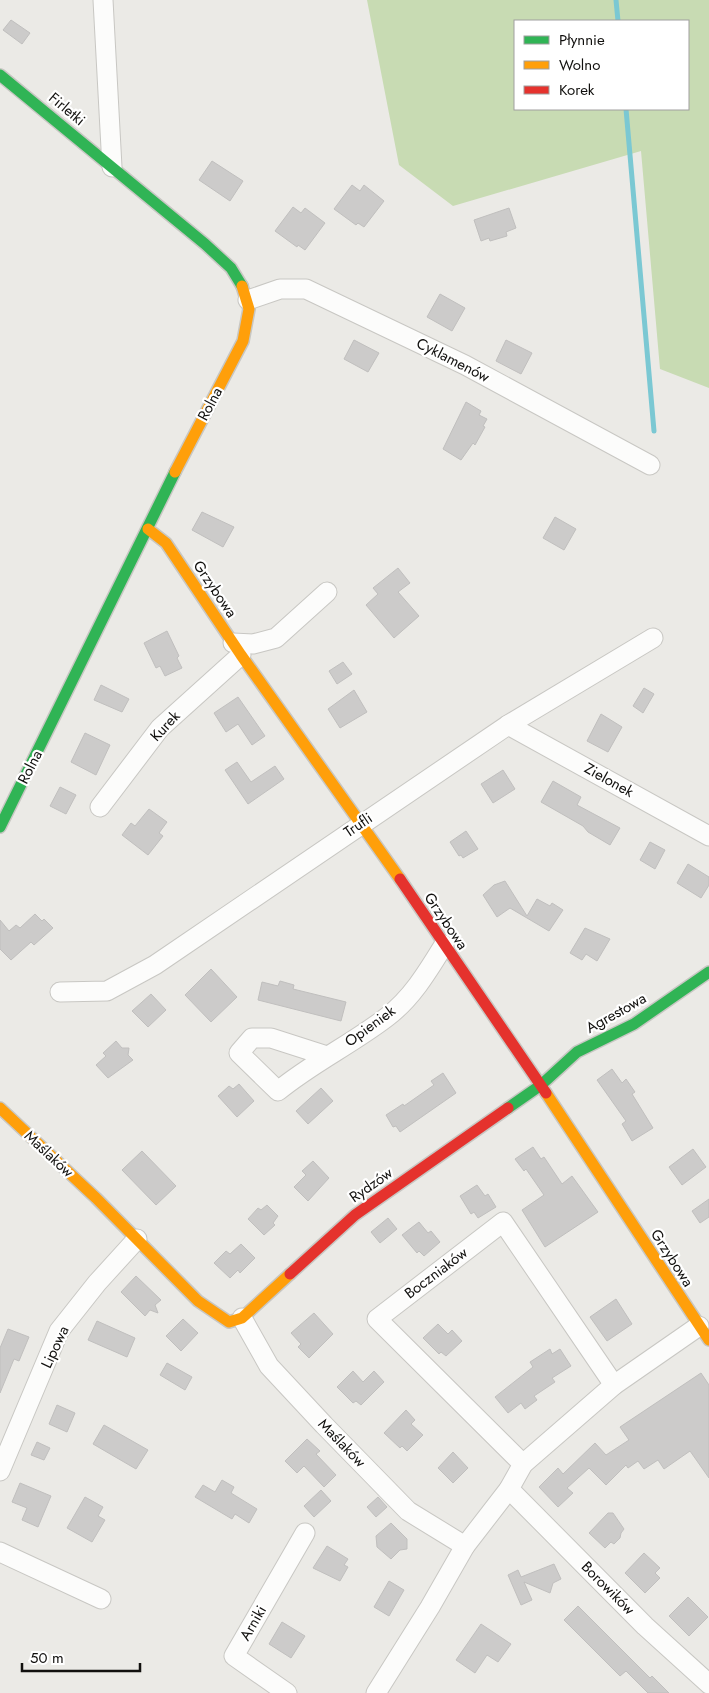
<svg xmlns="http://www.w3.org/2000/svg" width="709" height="1693" viewBox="0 0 709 1693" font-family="Jost,sans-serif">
	<rect width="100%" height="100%" fill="#ebeae6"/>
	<path fill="#c8dbb3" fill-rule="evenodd" d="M367 0H709V388L660 369 641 151 453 206 399 165ZM515 21H688V109H515Z"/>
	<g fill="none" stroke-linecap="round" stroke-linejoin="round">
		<g stroke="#7bc8d3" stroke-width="5">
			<path d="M616 0 618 21"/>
			<path d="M626 109 654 431"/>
		</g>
	</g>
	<g fill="#cccbca" stroke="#c0bfbe">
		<path d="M11 20 30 33 22 44 3 30Z"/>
		<path d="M212 161 243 181 230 201 199 180Z"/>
		<path d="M352 185 360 191 364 185 384 201 364 227 358 223 356 225 334 209Z"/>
		<path d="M293 207 301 213 305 208 325 223 305 250 298 245 297 247 275 231Z"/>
		<path d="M509 208 516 228 506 232 507 236 490 241 489 238 481 241 474 220Z"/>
		<path d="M440 294 465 308 452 331 427 317Z"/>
		<path d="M354 340 379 353 368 372 344 359Z"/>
		<path d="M506 340 532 353 521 374 496 361Z"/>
		<path d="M466 402 481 411 479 415 487 419 483 426 485 427 475 445 473 443 461 460 443 449Z"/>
		<path d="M202 512 234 527 223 547 192 530Z"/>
		<path d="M555 517 576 529 564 550 543 538Z"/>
		<path d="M398 568 410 583 398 592 419 616 394 638 366 605 378 594 373 588Z"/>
		<path d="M167 631 179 656 177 658 182 668 165 676 160 666 156 668 144 643Z"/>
		<path d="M343 662 352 674 337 684 329 671Z"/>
		<path d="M101 685 129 699 122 712 94 700Z"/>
		<path d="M644 688 654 694 643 713 633 706Z"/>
		<path d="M354 690 367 712 340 728 328 709Z"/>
		<path d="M238 697 265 736 252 745 238 724 226 732 214 713Z"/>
		<path d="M601 714 622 727 608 752 587 741Z"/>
		<path d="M85 733 110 745 96 775 71 762Z"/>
		<path d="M237 762 251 782 275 766 284 779 248 804 225 770Z"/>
		<path d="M503 770 515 789 493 803 481 784Z"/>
		<path d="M553 781 581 797 577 805 620 828 610 845 588 832 583 826 541 802Z"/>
		<path d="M60 787 76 795 66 814 50 806Z"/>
		<path d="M149 809 167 822 159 833 163 836 148 855 122 835 131 823 135 826Z"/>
		<path d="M466 831 478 849 463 858 461 855 459 856 450 842Z"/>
		<path d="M650 842 665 850 655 869 640 860Z"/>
		<path d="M688 864 709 877V885L701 898 677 883Z"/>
		<path d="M505 881 527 916 537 899 550 906 552 903 563 910 549 931 510 908 497 917 483 895 494 885Z"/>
		<path d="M35 914 42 921 44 919 53 928 34 945 31 942 11 960 0 949V920L9 931 16 925 20 928Z"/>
		<path d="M585 928 610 939 597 961 586 954 582 960 570 953Z"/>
		<path d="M211 969 237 997 211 1022 185 995Z"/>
		<path d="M280 981 294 985 293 989 346 1002 341 1021 258 1000 262 982 278 986Z"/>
		<path d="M151 994 166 1010 148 1027 132 1011Z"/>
		<path d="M116 1041 122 1048H129L128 1055 133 1060 108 1078 96 1065 106 1056 103 1053Z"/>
		<path d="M612 1069 622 1083 626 1079 635 1092 632 1094 653 1128 632 1141 622 1124 626 1121 597 1080Z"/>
		<path d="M443 1073 456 1093 400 1132 396 1126 393 1127 386 1115 403 1104 404 1106 434 1085 431 1081Z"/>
		<path d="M239 1084 254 1101 237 1117 218 1096 229 1086 233 1089Z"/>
		<path d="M321 1088 333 1101 308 1124 296 1111Z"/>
		<path d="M533 1147 541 1159 544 1157 562 1184 572 1176 598 1212 545 1247 522 1210 544 1195 526 1169 524 1171 515 1159Z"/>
		<path d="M693 1149 706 1167 682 1185 669 1167Z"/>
		<path d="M142 1151 176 1186 156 1205 122 1170Z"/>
		<path d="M313 1161 329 1178 308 1201 294 1187 306 1175 302 1171Z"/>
		<path d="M477 1185 485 1196 488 1194 496 1207 478 1218 474 1212 471 1214 460 1196Z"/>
		<path d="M709 1199V1217L700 1223 692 1211Z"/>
		<path d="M267 1205 278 1216 273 1223 275 1225 264 1235 248 1219 258 1208 261 1210Z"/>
		<path d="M388 1218 397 1229 380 1243 371 1232Z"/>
		<path d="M419 1222 428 1233 431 1231 440 1242 424 1256 419 1251 417 1253 402 1235Z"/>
		<path d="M241 1244 255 1258 240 1273 238 1270 230 1278 214 1263 226 1251 230 1254Z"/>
		<path d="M136 1276 161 1300 155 1305 158 1313 150 1310 145 1316 121 1292Z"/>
		<path d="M616 1299 632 1324 607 1341 590 1317Z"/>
		<path d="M314 1313 333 1334 309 1358 298 1347 301 1344 291 1333Z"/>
		<path d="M183 1319 198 1333 181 1351 166 1336Z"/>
		<path d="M97 1321 135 1338 127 1357 88 1340Z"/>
		<path d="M438 1324 448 1334 452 1330 462 1341 446 1356 441 1352 439 1354 423 1338Z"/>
		<path d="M8 1329 29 1337 19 1361 14 1359 0 1393V1348Z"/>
		<path d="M550 1349 552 1354 560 1349 571 1366 552 1378 555 1382 534 1396 537 1400 525 1409 521 1403 508 1413 495 1397 533 1367 530 1362Z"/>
		<path d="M167 1363 192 1377 185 1390 160 1375Z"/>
		<path d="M353 1371 363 1382 374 1371 384 1382 361 1405 356 1401 353 1403 337 1387Z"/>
		<path d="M701 1373 709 1385V1478L690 1451 664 1469 658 1460 644 1469 638 1461 628 1468 626 1465 606 1485 589 1468 567 1488 573 1493 558 1507 539 1487 558 1468 563 1474 595 1443 606 1455 629 1440 620 1427Z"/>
		<path d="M57 1405 75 1413 67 1432 49 1424Z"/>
		<path d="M406 1410 415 1420 411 1424 423 1435 407 1451 402 1446 400 1448 384 1433Z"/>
		<path d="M104 1425 148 1450 136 1469 93 1444Z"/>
		<path d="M307 1439 320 1451 316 1454 336 1475 324 1487 304 1466 297 1473 285 1461Z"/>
		<path d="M37 1442 50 1448 44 1460 31 1455Z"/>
		<path d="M453 1452 468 1468 453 1483 438 1468Z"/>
		<path d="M222 1480 234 1487 231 1493 257 1509 249 1523 235 1514 232 1519 195 1497 203 1485 215 1492Z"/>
		<path d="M20 1483 51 1496 38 1527 22 1520 27 1508 12 1502Z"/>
		<path d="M321 1490 331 1501 314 1517 304 1506Z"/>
		<path d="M85 1497 103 1507 98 1516 105 1520 92 1542 67 1528Z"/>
		<path d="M378 1497 387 1507 376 1517 367 1507Z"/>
		<path d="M608 1513H613L624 1529 621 1533 620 1538 614 1544 611 1542 605 1548 589 1533Z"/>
		<path d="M391 1523 407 1539V1549L400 1550 391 1559 377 1547 376 1536Z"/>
		<path d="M327 1546 348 1559 344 1565 348 1567 340 1581 313 1568Z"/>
		<path d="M644 1553 660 1568 655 1573 660 1578 645 1593 625 1573Z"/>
		<path d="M554 1564 561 1579 553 1583 550 1593 524 1582 532 1600 521 1605 508 1575 518 1570 521 1577Z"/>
		<path d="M389 1581 404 1590 389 1616 374 1607Z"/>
		<path d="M688 1597 708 1617 689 1636 669 1616Z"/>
		<path d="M578 1606 650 1678 652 1676 669 1693H648L626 1671 620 1676 564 1620Z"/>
		<path d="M282 1622 305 1636 291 1658 269 1644Z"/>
		<path d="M481 1624 511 1644 498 1662 487 1655 475 1673 456 1660Z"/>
	</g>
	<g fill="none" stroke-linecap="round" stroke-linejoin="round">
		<g stroke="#c8c7c3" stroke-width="21">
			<g id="street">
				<path d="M103 0 112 167"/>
				<path d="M248 300 280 289H306L465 365 650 465"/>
				<path d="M233 643 253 644 276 638 327 592"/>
				<path d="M508 725 709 836"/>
				<path d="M100 807 160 728 241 655"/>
				<path d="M60 992 107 991 155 965 508 725 653 638"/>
				<path d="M327 1056 271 1038H252L239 1053 278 1091C312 1063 352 1044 387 1017 412 998 428 971 444 945"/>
				<path d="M242 1318 269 1366 324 1425 408 1511 465 1546"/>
				<path d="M523 1464 377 1319 503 1222 614 1385"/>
				<path d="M0 1471 59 1331 97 1283 137 1239"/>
				<path d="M509 1489 645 1626 709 1684"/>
				<path d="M0 1552 101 1599"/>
				<path d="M287 1693 234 1656 305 1533"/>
				<path d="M376 1693 430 1607 465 1546 509 1489 523 1464 614 1385 699 1326"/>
			</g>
		</g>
		<g stroke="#c8c7c3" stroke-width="14">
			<g id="fast">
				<path d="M0 75 205 244 231 268 242 286"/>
				<path d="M0 827 175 472"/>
				<path d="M508 1108 541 1085 577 1052 634 1024 709 972"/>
			</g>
		</g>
		<g stroke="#c8c7c3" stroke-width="14">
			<g id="slow">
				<path d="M175 472 243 341 249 309 242 286"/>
				<path d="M148 529 166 543 241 655 400 879"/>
				<path d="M546 1093 709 1340"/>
				<path d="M0 1108 96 1198 198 1301 229 1322 242 1318 290 1274"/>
			</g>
		</g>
		<g stroke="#c8c7c3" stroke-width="14">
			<g id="jam">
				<path d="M400 879 546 1093"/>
				<path d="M290 1274 355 1215 508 1108"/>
			</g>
		</g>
		<use href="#street" stroke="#fcfcfb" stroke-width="19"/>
		<use href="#fast" stroke="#30b455" stroke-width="11"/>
		<use href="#slow" stroke="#ff9f0a" stroke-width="11"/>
		<use href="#jam" stroke="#e5322d" stroke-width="11"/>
	</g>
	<g text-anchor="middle" stroke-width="4.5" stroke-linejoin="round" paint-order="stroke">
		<g font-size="15" fill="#11100e" stroke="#fff">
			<text transform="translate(67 109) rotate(40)" y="5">Firletki</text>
			<text transform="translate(453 360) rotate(27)" y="5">Cyklamenów</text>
			<text transform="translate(210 404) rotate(-62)" y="5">Rolna</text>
			<text transform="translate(215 589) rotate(56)" y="5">Grzybowa</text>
			<text transform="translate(165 726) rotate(-47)" y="5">Kurek</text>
			<text transform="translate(30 767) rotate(-63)" y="5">Rolna</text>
			<text transform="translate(609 780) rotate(29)" y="5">Zielonek</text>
			<text transform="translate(358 825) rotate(-34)" y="5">Trufli</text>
			<text transform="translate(446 921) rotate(56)" y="5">Grzybowa</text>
			<text transform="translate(616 1013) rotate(-29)" y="5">Agrestowa</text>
			<text transform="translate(370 1026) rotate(-36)" y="5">Opieniek</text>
			<text transform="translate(49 1154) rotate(43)" y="5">Maślaków</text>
			<text transform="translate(371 1185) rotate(-35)" y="5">Rydzów</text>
			<text transform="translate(672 1258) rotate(57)" y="5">Grzybowa</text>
			<text transform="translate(436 1273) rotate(-37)" y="5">Boczniaków</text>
			<text transform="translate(55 1347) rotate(-65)" y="5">Lipowa</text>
			<text transform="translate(342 1443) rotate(46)" y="5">Maślaków</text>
			<text transform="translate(608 1588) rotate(45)" y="5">Borowików</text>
			<text transform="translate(253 1623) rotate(-60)" y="5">Arniki</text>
		</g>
	</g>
	<rect x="514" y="20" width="175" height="90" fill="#ffffff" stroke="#a09f9f"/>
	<rect x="524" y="36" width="25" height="8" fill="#30b455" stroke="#a09f9f"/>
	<text x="559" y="45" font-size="15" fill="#11100e">Płynnie</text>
	<rect x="524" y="61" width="25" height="8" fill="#ff9f0a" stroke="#a09f9f"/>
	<text x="559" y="70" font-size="15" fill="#11100e">Wolno</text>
	<rect x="524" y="86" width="25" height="8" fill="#e5322d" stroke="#a09f9f"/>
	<text x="559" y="95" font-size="15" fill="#11100e">Korek</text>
	<path d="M22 1663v8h118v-8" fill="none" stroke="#11100e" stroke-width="2.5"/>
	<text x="30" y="1663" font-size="15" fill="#11100e" stroke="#ffffff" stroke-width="4" paint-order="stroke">50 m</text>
</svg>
